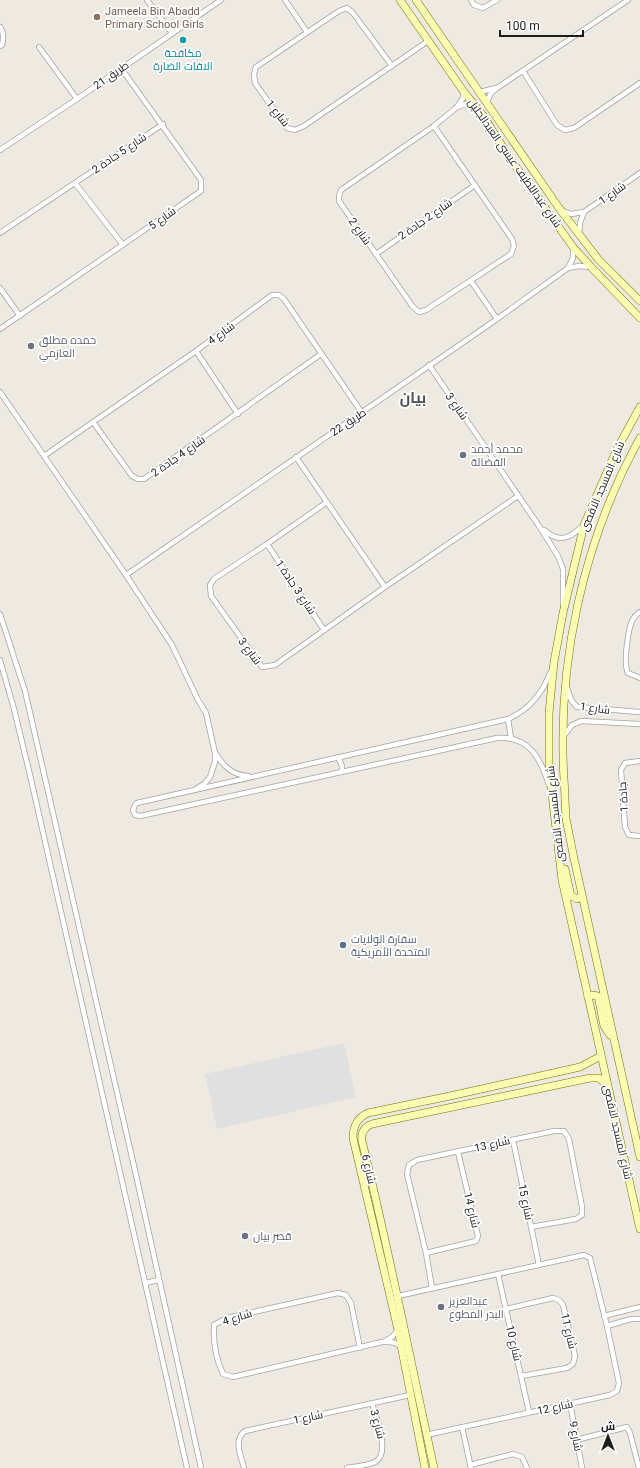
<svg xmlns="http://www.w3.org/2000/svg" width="640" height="1468" viewBox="0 0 640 1468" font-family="Roboto,Cairo,sans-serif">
	<rect width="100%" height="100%" fill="#eee9e1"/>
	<path fill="#e0e0e0" d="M344 1043 356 1097 217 1129 205 1074Z"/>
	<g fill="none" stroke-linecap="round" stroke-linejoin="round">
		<g stroke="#a3a3a3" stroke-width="6">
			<g id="street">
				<path d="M147 0 172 33"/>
				<path d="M285 0 307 32"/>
				<path d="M471 0 474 5 483 8 497 0"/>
				<path d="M0 27C4 33 4 38 2 45L0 46"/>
				<path d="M39 47 77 99"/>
				<path d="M392 66 353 13 347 8 339 11 256 67 254 74 255 83 287 128 295 130 304 126 428 41"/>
				<path d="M523 71 557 125 565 130 574 128 640 83"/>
				<path d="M480 92 496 88"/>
				<path d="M487 102 491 93 497 88 628 0"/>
				<path d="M457 107 472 102"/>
				<path d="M434 126 512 239 514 246 511 254 426 310 419 312 413 307 339 201V196L341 190 434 126 457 107 463 98 464 92"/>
				<path d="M0 150 77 99 221 0"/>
				<path d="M75 183 123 245"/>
				<path d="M563 211 571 214 584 212 640 173"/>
				<path d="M0 233 163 124"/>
				<path d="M579 234 580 223 584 212"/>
				<path d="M376 254 475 185"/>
				<path d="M568 268 573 258V247"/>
				<path d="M471 281 497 319"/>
				<path d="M0 288 20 316"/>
				<path d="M0 329 201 191V180L121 68"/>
				<path d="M196 351 238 414"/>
				<path d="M429 365 539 526 558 556 563 569V605"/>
				<path d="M0 392 126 575 172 645 198 700 206 713 215 753V762L210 777 205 783 196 789"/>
				<path d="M93 422 132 476 138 479H144L321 354"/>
				<path d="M44 456 196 351 272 295H279L284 299 362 413"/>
				<path d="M296 457 385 587"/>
				<path d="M327 502 267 544 214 579 210 585 211 596 262 667 275 665 385 587 518 496"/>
				<path d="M544 530C560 544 570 538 584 525"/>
				<path d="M267 544 324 630"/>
				<path d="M126 575 497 319 568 268 579 266 591 267"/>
				<path d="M640 612C637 614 635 615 633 619 628 628 623 664 628 673L640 678"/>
				<path d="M0 614 25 691 136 1175 201 1468"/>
				<path d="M0 660 14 709 30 775 187 1468"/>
				<path d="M567 687 571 700 577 707 640 712"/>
				<path d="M508 719 511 738"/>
				<path d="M563 737 572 725 581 721 640 724"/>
				<path d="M216 754C224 767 233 775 248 776"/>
				<path d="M338 757 342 766V772"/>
				<path d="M640 761 625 763 621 770 625 827 629 835 640 836"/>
				<path d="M549 785C540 757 529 736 497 738L140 816 135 815 133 810 135 805 137 803 508 719C530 709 542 694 551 671"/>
				<path d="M513 1140 539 1265"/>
				<path d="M426 1253 476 1241 478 1236 458 1152"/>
				<path d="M498 1274 529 1412"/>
				<path d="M145 1283 159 1280"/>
				<path d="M432 1288 426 1253 407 1174 409 1165 417 1160 554 1131H564L569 1139 582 1207V1215L576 1219 531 1227"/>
				<path d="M398 1296 584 1255 590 1258 607 1326 619 1383 617 1391 610 1395 426 1435"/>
				<path d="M506 1309 553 1298 559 1300 563 1305 575 1356 573 1364 567 1368 521 1376"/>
				<path d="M604 1316 640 1307"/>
				<path d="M607 1326 631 1319H640"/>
				<path d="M385 1341 392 1337 398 1330"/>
				<path d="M360 1348 351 1303 346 1295 338 1293 227 1318 214 1325C213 1342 216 1359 223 1374L233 1377 382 1342H390L395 1343 401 1347"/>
				<path d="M570 1403 582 1468"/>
				<path d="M462 1427 471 1468"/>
				<path d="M576 1440 627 1427 630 1433 639 1468"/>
				<path d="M470 1465 513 1454 522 1457 527 1468"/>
				<path d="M244 1468C241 1456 233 1440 245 1431L410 1395"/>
				<path d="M347 1468C356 1466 367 1466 375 1462 391 1454 376 1417 372 1403"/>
			</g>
		</g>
		<g stroke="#6d7501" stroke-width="8">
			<g id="secondary">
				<path d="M400 0 464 92 482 114 509 157 573 247 591 267 640 318"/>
				<path d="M416 0 559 208 598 259 640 301"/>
				<path d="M640 407 617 449 584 525 563 613 554 662 549 713V766L552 794 562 880 640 1229"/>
				<path d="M640 438C583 541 557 662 564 779 565 792 565 805 566 818 568 830 571 842 573 854L640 1157"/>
				<path d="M565 869 571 896 577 899 581 896"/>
				<path d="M588 997 592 995 598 996 604 1026 610 1035"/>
				<path d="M425 1468 398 1330 353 1138C353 1126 357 1118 368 1113L450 1096 580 1067 601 1056"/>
				<path d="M434 1468C410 1359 389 1250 362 1141 361 1133 364 1127 372 1124L590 1078H599L604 1083 606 1088"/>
			</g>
		</g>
		<use href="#street" stroke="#fff" stroke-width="4.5"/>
		<use href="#secondary" stroke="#fbfbb2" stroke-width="7"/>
	</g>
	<circle fill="#8d6e63" stroke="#fff" stroke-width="1.5" cx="97" cy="17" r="4"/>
	<circle fill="#0f9aa8" stroke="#fff" stroke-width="1.5" cx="183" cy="40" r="4"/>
	<g fill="#6b7280" stroke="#fff" stroke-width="1.5">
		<circle cx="31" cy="346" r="4"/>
		<circle cx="463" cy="455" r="4"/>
		<circle cx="245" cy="1236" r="4"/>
		<circle cx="441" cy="1307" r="4"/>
	</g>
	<circle fill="#5c6f8a" stroke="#fff" stroke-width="1.5" cx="343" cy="945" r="4"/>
	<g text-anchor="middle" stroke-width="3.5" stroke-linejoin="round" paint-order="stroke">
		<g font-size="11" fill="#785e54" stroke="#fff" text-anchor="start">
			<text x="105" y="15">Jameela Bin Abadd<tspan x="105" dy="13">Primary School Girls</tspan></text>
		</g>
		<g font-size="11" fill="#0d838f" stroke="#fff">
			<text x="183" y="57">مكافحة<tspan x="183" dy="13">الافات الضارة</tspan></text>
		</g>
		<g font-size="11" fill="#1c1c1c" stroke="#fff">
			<text transform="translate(111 75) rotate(-35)" y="4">طريق 21</text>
			<text transform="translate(278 113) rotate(51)" y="4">شارع 1</text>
			<text transform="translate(119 153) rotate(-34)" y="4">شارع 5 جادة 2</text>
			<text transform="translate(515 163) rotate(55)" y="4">شارع عبداللطيف عيسى العبدالجليل</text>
			<text transform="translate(612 193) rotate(-35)" y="4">شارع 1</text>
			<text transform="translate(162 218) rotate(-35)" y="4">شارع 5</text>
			<text transform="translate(425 219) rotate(-35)" y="4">شارع 2 جادة 2</text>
			<text transform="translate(360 231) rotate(55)" y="4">شارع 2</text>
			<text transform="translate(221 333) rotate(-36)" y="4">شارع 4</text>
			<text transform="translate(457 406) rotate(55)" y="4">شارع 3</text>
			<text transform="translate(348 422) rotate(-34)" y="4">طريق 22</text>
			<text transform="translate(178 456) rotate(-35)" y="4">شارع 4 جادة 2</text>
			<text transform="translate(602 486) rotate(-67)" y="4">شارع المسجد الاقصى</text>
			<text transform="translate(296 587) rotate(56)" y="4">شارع 3 جادة 1</text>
			<text transform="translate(250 651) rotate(53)" y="4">شارع 3</text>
			<text transform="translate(595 708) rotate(8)" y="4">شارع 1</text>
			<text transform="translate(623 797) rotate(-94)" y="4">جادة 1</text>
			<text transform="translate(555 814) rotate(-96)" y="4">شارع المسجد الاقصى</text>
			<text transform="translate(618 1132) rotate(77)" y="4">شارع المسجد الاقصى</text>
			<text transform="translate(492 1144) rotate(-13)" y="4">شارع 13</text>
			<text transform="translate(369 1169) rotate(77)" y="4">شارع 6</text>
			<text transform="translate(526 1202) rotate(78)" y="4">شارع 15</text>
			<text transform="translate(472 1210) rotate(77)" y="4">شارع 14</text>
			<text transform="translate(237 1317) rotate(-17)" y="4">شارع 4</text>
			<text transform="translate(569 1331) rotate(77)" y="4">شارع 11</text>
			<text transform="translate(514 1343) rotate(77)" y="4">شارع 10</text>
			<text transform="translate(555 1407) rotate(-12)" y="4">شارع 12</text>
			<text transform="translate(308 1417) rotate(-12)" y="4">شارع 1</text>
			<text transform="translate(378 1424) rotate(75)" y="4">شارع 3</text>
			<text transform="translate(576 1436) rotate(79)" y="4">شارع 9</text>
		</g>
		<g font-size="11" fill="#5b616d" stroke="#fff" text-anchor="start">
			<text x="39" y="344">حمده مطلق<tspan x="39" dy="13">العازمي</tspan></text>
			<text x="471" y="453">محمد أحمد<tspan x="471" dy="13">الفضالة</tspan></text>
			<text x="253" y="1240">قصر بيان</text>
			<text x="449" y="1305">عبدالعزيز<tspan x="449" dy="13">البدر المطوع</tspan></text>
		</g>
		<g font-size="11" fill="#4e5e75" stroke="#fff" text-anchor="start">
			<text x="351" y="943">سفارة الولايات<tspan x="351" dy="13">المتحدة الأمريكية</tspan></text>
		</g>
		<g font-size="15" font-weight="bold" fill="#4f4f4f" stroke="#fff">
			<text x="413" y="403">بيان</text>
		</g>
	</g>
	<g transform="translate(608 1436)" stroke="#ffffff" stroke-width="3" paint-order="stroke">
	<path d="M0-3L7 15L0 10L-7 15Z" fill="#1c1c1c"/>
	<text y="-6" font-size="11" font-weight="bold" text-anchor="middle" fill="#1c1c1c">ش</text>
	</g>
	<path d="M500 30v6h83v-6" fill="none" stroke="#1c1c1c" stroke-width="2"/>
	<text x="506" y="30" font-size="12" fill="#1c1c1c" stroke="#ffffff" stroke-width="3" paint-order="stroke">100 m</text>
</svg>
